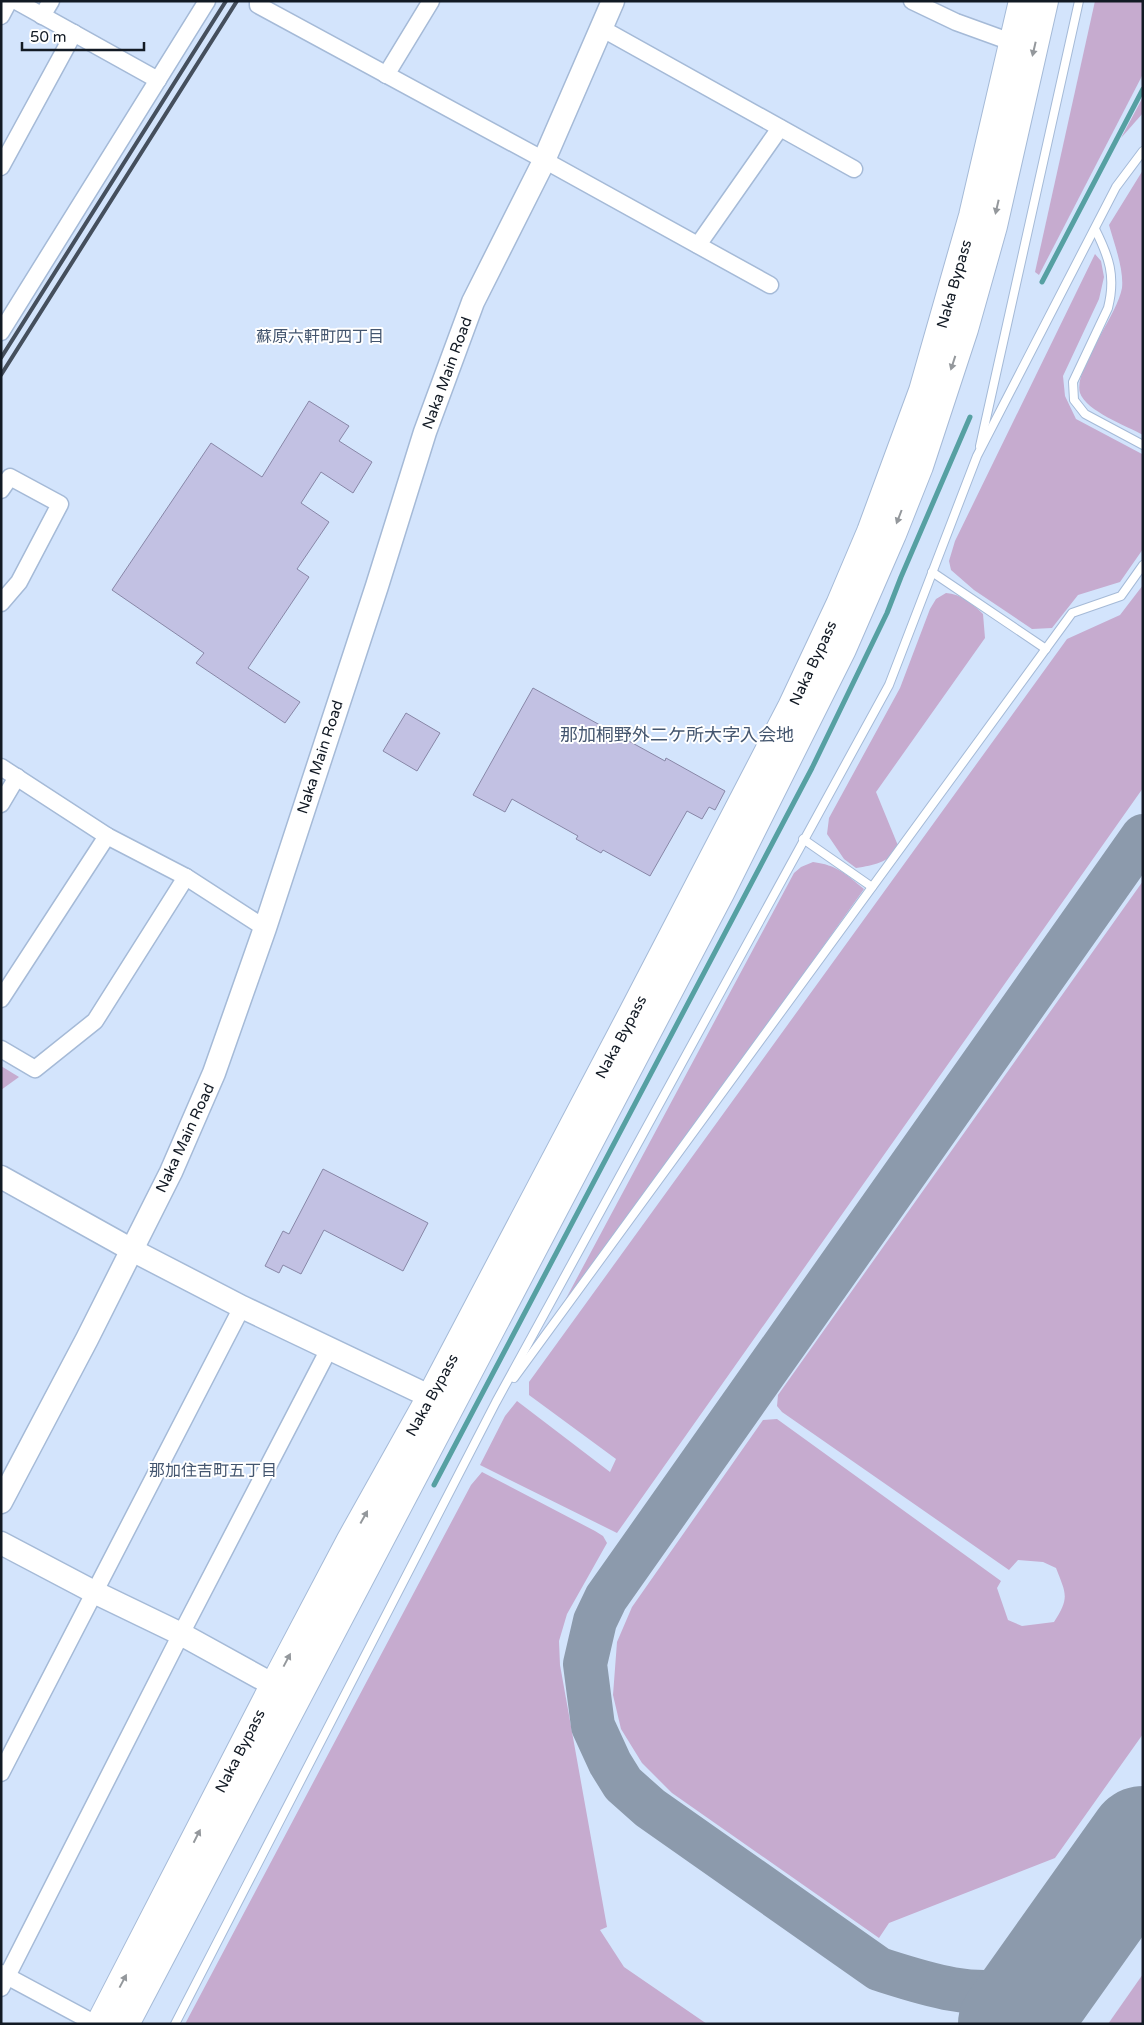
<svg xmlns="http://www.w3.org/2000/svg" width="1144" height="2025" viewBox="0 0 1144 2025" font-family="'Varela Round','Noto Sans JP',sans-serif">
	<rect width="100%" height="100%" fill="#d3e4fc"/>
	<g fill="#c6abcf">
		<path d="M1095 1H1143V74L1039 275 1035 272Z"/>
		<path d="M1143 97V113L1121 138Z"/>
		<path d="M1143 170V435C1127 426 1086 411 1080 393 1073 370 1117 316 1122 288 1124 269 1114 243 1109 225Z"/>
		<path d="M1095 254 1101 261 1104 277 1099 299 1063 376 1065 396 1076 419 1142 454 1143 549 1120 582 1078 595 1052 628 1032 629 974 590 951 570 949 561 955 541Z"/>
		<path d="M1143 585V788L617 1533 480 1465 505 1416 517 1401 610 1472 616 1459 529 1395V1382L1067 639 1120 615Z"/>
		<path d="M946 593C961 594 973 604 983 614L985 638 876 792 899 848C886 863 875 865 856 868L844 859 827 834 829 818 900 688 930 609 936 599Z"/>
		<path d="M813 862C837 865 846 874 864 889L566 1307 562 1306 794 873 801 867Z"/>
		<path d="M1143 881V1734L1055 1858 889 1923 879 1938 672 1793 642 1763 621 1729 613 1695 617 1642 632 1607 763 1420 777 1419 1001 1581 997 1588 1008 1620 1022 1626 1054 1622C1070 1597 1066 1594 1056 1568L1043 1562 1018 1560 1009 1570 782 1412 777 1406 778 1395Z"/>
		<path d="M1 1066 19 1077 1 1090Z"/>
		<path d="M482 1472 595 1531 603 1536 607 1543 567 1614 559 1641 560 1665 607 1927 600 1930 624 1967 707 2024H185L471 1485Z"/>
		<path d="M1143 1974V2024H1108Z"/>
	</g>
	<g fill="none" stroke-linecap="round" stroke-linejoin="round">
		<g stroke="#56a0a2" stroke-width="5">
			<path d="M1042 282 1143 89"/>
			<path d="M434 1485 812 768 887 613 901 577 970 417"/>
		</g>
		<path stroke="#8c9aac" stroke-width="44" d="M1051 1970C1042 1975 1032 1984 1021 1987 975 2001 923 1983 879 1969L650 1808 623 1784 610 1763 593 1726 585 1664 595 1621 606 1598 1143 836"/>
		<path stroke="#8c9aac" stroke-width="110" d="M1013 2024 1143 1841"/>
	</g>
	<g fill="#c2c1e3" stroke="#8887a7">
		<path d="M309 401 349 426 339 441 372 462 353 493 321 472 301 503 329 522 297 569 309 577 248 668 300 702 285 723 196 663 204 653 112 590 211 443 262 477Z"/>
		<path d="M533 688 665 761 666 758 725 791 715 810 709 807 702 819 687 811 650 876 603 850 601 853 576 839 578 836 512 799 505 812 473 795Z"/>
		<path d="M406 713 440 733 417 771 383 751Z"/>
		<path d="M323 1169 428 1223 403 1271 324 1230 301 1274 283 1265 279 1273 265 1266 283 1231 289 1234Z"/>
	</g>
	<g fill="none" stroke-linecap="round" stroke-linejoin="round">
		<g stroke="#a5bad7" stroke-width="10">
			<g id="lane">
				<path d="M1095 229C1109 257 1116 276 1108 308L1073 382 1074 400 1085 414 1143 445"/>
				<path d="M980 446 1079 1"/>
				<path d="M932 572 1046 649"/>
				<path d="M803 839 872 887"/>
				<path d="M514 1378 1072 613 1121 596 1143 565"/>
				<path d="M175 2024 496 1402 889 685 977 456 1116 187 1143 151"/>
			</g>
		</g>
		<g stroke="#a5bad7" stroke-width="19">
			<g id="street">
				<path d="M16 1 158 80"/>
				<path d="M258 1V5L544 160 770 285"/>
				<path d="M912 1 956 22 1014 43"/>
				<path d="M1 16 9 1"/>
				<path d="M42 16 51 1"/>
				<path d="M601 28 854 169"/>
				<path d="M386 75 431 1"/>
				<path d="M1 167 74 33"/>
				<path d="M698 245 780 128"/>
				<path d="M1 332 207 1"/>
				<path d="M1 490 10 477 60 504 19 582 1 603"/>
				<path d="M1 767 107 836 186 877 265 928"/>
				<path d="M1 804 17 777"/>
				<path d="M1 999 107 836"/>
				<path d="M1 1049 35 1069 95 1021 186 877"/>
				<path d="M1 1773 242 1307"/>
				<path d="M1 1973 96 2024"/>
				<path d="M1 1988 181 1634 329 1349"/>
			</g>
		</g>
		<g stroke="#a5bad7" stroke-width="25">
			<g id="secondary">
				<path d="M1 1177 132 1250 242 1307 431 1397"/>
				<path d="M1 1502 87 1339 171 1172 214 1073 265 928 377 586 425 432 473 302 541 167 613 1"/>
				<path d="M1 1543 94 1592 181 1634 288 1693"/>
			</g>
		</g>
		<g stroke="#a5bad7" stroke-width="30">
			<g id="highway">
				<path d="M100 2024 274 1686 351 1540 431 1397 633 1013 792 707 840 605 871 532 923 391 973 216 1023 1"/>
				<path d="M125 2024 721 891 842 649 892 534 919 466 964 329 993 226 1044 1"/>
			</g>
		</g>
		<use href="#lane" stroke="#fff" stroke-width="8"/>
		<use href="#street" stroke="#fff" stroke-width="16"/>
		<use href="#secondary" stroke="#fff" stroke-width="22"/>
		<use href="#highway" stroke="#fff" stroke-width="28"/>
		<g stroke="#454f5d" stroke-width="4">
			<path d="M1 358 226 1"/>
			<path d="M1 375 237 1"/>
		</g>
	</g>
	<defs><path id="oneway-solid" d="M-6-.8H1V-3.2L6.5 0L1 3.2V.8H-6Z" transform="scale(1.25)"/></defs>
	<g fill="#94989c">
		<use href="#oneway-solid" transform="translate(1034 49) rotate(103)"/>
		<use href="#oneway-solid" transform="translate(997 207) rotate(103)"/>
		<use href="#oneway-solid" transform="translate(953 363) rotate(108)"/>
		<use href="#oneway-solid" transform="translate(899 517) rotate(111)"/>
		<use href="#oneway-solid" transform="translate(364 1517) rotate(-61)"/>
		<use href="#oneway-solid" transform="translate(287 1660) rotate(-62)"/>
		<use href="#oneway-solid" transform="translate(197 1836) rotate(-63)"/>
		<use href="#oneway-solid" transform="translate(123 1981) rotate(-62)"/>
	</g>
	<g text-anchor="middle" stroke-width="4" stroke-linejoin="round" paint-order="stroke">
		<g font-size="15" fill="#121a24" stroke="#fff">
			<text transform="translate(954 284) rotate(-74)" y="5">Naka Bypass</text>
			<text transform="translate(447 373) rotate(-70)" y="5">Naka Main Road</text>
			<text transform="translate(813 663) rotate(-65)" y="5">Naka Bypass</text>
			<text transform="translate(320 757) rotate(-72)" y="5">Naka Main Road</text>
			<text transform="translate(621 1037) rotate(-62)" y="5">Naka Bypass</text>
			<text transform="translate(185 1138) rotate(-65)" y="5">Naka Main Road</text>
			<text transform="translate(432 1395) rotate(-61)" y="5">Naka Bypass</text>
			<text transform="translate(240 1751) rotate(-63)" y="5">Naka Bypass</text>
		</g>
		<g font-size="16" fill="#44566f" stroke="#fff">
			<text x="320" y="342">蘇原六軒町四丁目</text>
			<text x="213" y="1476">那加住吉町五丁目</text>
		</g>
		<g font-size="18" fill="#44566f" stroke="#fff">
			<text x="677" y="741">那加桐野外二ケ所大字入会地</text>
		</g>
	</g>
	<rect width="1144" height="2025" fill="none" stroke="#121a24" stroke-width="5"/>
	<path d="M22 42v8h122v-8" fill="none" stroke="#121a24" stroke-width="2.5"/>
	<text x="30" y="42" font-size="15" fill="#121a24" stroke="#ffffff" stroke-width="4" paint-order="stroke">50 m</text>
</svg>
